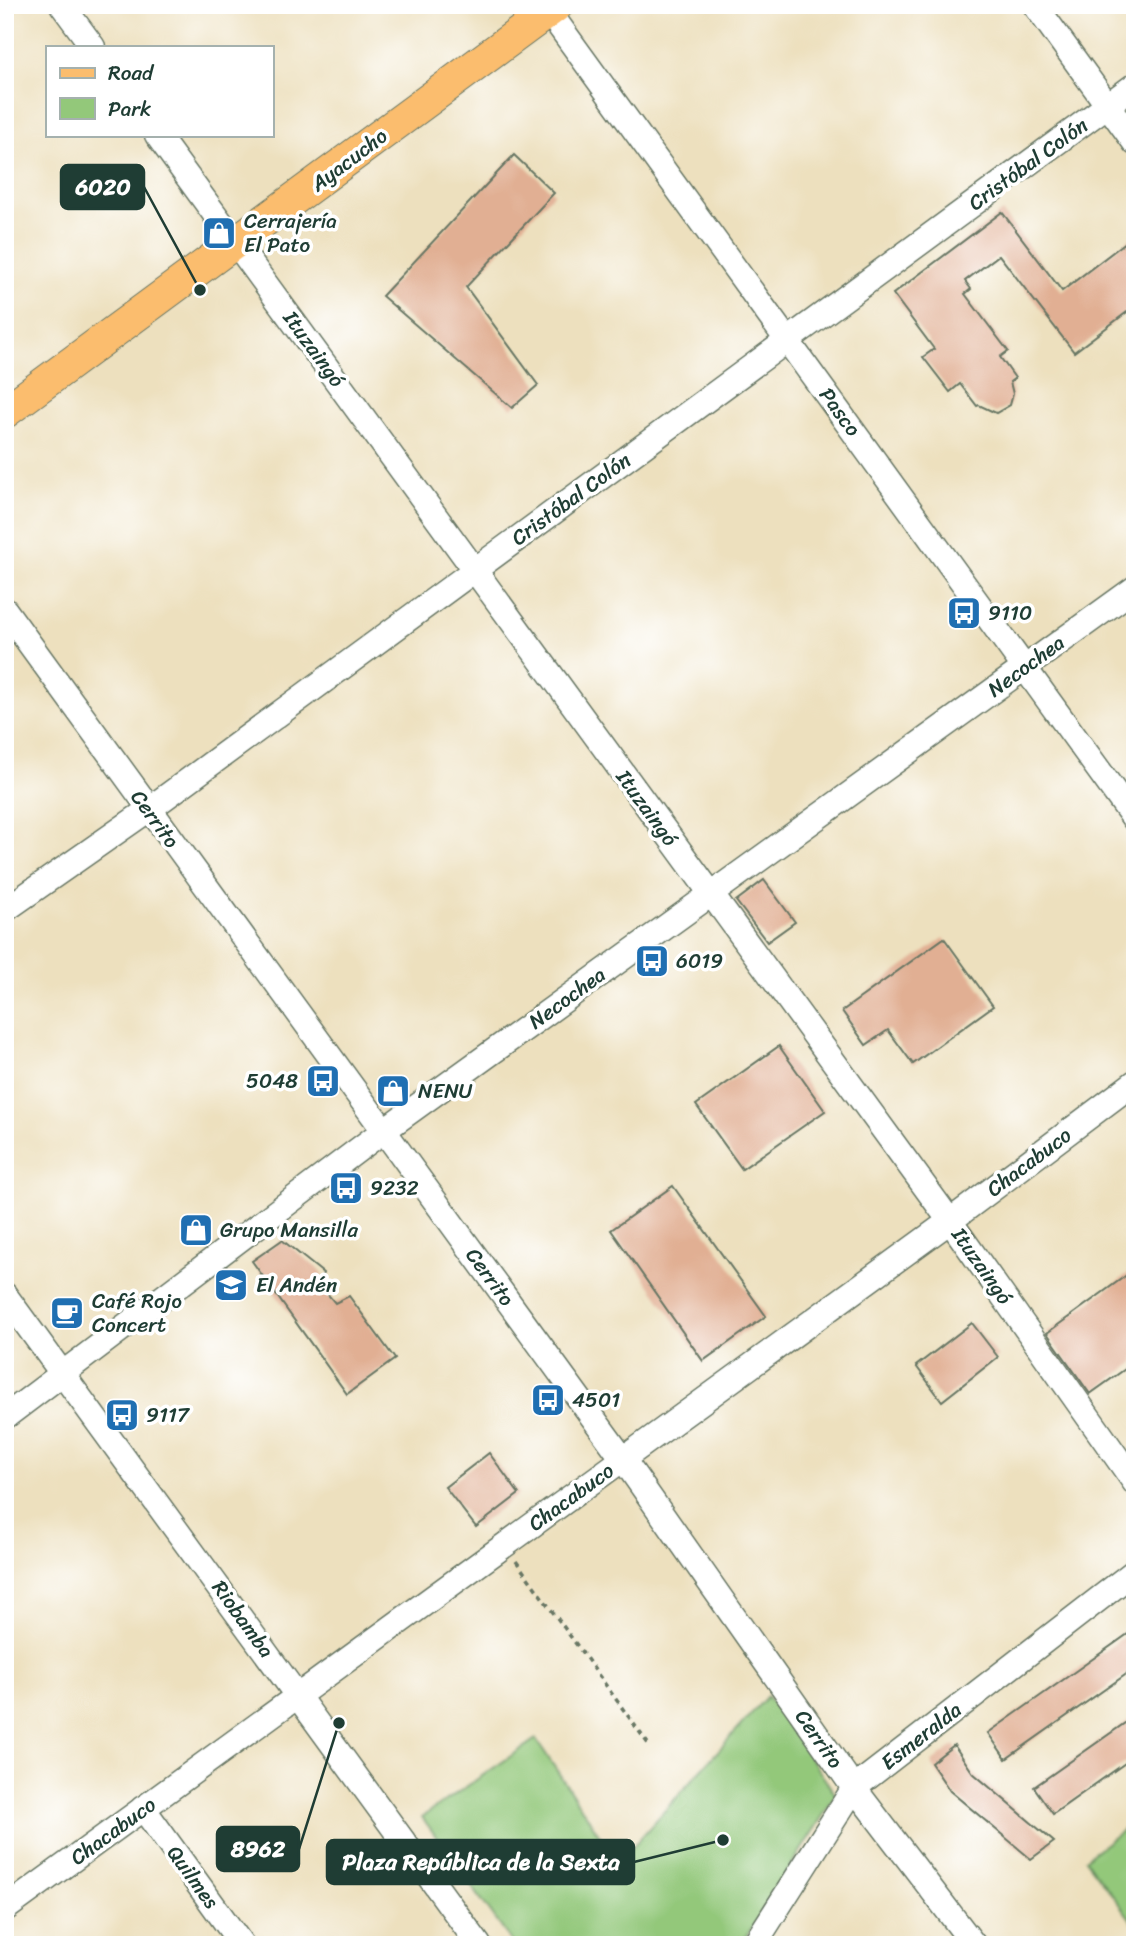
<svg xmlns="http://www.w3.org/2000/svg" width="1140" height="1950" viewBox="0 0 1140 1950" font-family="Sriracha,sans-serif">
	<rect width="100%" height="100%" fill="#fff"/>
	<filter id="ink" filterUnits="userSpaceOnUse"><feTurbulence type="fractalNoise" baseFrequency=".0143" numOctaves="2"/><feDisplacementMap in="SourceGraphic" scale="14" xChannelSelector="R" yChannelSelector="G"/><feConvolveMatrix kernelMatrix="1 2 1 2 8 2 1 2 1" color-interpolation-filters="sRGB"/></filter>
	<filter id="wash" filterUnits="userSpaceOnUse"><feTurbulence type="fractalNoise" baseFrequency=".00686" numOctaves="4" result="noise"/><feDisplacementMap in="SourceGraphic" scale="28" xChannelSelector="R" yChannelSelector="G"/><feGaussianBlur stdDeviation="1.57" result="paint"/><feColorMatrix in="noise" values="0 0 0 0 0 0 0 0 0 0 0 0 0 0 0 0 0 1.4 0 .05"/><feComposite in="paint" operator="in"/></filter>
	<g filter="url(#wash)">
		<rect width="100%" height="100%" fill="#ede0be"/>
		<g fill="#93c87a" stroke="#598257" stroke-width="2">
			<path d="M767 1696 836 1795 741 1945H514L422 1817 536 1739 618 1863Z"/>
			<path d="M1135 1821V1925L1085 1859Z"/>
		</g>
		<g id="blocks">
			<g fill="#e1af93">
				<path d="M514 155 554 193 466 287 538 385 512 408 382 296Z"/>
				<path d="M1002 212 1062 291 1135 235V306L1074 352 999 255 965 281 971 289 965 294 1008 351 1000 357 1015 378 1010 382 1013 394 1010 405 996 413 979 405 977 406 960 384 950 392 923 357 934 349 893 294Z"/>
				<path d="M764 880 795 922 767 942 736 901Z"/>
				<path d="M944 938 993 1006 913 1064 888 1030 866 1045 842 1011Z"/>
				<path d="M779 1046 825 1111 742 1169 696 1105Z"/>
				<path d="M673 1186 766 1316 703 1361 611 1230Z"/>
				<path d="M282 1240 323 1273 319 1284 335 1303 349 1296 395 1359 347 1394 252 1261Z"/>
				<path d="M1135 1269V1362L1090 1394 1047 1333Z"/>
				<path d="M972 1323 998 1357 942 1401 916 1366Z"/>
				<path d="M489 1453 519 1494 476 1527 445 1487Z"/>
				<path d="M1135 1629V1668L1006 1759 988 1733Z"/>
				<path d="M1135 1716V1756L1053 1814 1034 1787Z"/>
				<path d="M954 1745 973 1773 1054 1842 1031 1859 950 1791 931 1763Z"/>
			</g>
		</g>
	</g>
	<g filter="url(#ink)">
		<use href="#blocks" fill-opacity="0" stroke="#677664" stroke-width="2"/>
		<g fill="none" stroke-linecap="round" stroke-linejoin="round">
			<g stroke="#677664" stroke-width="27">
				<g id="minor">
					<path d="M62 5 93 47"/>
					<path d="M544 5 1135 820"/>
					<path d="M1035 5 1135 143"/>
					<path d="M157 135 950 1221 1135 1483"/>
					<path d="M5 610 623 1459 854 1788 974 1945"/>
					<path d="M5 910 148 810 1135 85"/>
					<path d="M5 1295 479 1945"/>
					<path d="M5 1417 383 1131 1135 588"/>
					<path d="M143 1808 242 1945"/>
					<path d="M5 1909 950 1221 1135 1082"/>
					<path d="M754 1945 854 1788 1135 1571"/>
				</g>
			</g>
			<g stroke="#677664" stroke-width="34">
				<path id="major" d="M5 412 557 5"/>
			</g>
			<path stroke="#677664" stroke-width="3.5" stroke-dasharray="5 5" stroke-linecap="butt" d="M516 1561 649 1745"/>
			<use href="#minor" stroke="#fff" stroke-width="24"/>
			<use href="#major" stroke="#fbbd6e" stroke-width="32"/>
		</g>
	</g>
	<defs>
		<g id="shop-square" transform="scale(1.75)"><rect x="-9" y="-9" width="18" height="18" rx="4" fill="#1f6fb2" stroke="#fff"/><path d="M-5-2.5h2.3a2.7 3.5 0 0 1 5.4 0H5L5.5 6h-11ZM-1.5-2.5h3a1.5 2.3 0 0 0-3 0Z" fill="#fff"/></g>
		<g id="bus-square" transform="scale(1.75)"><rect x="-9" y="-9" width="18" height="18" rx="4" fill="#1f6fb2" stroke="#fff"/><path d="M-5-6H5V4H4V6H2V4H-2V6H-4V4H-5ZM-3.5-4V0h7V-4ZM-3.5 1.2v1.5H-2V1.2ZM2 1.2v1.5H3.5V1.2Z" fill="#fff"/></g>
		<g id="school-square" transform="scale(1.75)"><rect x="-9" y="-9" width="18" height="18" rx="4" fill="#1f6fb2" stroke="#fff"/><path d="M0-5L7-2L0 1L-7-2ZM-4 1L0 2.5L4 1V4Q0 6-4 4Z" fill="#fff"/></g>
		<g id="cafe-square" transform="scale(1.75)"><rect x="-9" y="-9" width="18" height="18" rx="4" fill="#1f6fb2" stroke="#fff"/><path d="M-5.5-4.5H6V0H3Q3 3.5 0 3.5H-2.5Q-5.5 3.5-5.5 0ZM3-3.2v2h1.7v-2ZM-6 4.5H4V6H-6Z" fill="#fff"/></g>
	</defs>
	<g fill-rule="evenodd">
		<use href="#shop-square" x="219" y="233"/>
		<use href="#bus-square" x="964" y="613"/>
		<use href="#bus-square" x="652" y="961"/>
		<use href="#bus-square" x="323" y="1081"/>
		<use href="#shop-square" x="393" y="1091"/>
		<use href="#bus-square" x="346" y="1188"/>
		<use href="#shop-square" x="196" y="1230"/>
		<use href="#school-square" x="231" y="1285"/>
		<use href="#cafe-square" x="67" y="1313"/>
		<use href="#bus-square" x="548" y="1400"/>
		<use href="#bus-square" x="122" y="1415"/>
	</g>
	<g text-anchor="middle" stroke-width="7" stroke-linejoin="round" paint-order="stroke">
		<g font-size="21" fill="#1f3d34" stroke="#fff">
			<text transform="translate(349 160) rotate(-37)" y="7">Ayacucho</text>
			<text transform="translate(1028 164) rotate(-36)" y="7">Cristóbal Colón</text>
			<text transform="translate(314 349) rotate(54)" y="7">Ituzaingó</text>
			<text transform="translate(840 412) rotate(54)" y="7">Pasco</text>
			<text transform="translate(571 499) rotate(-36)" y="7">Cristóbal Colón</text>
			<text transform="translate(1026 666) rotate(-36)" y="7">Necochea</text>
			<text transform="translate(647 808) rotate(54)" y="7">Ituzaingó</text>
			<text transform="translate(155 819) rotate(54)" y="7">Cerrito</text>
			<text transform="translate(567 998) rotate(-36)" y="7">Necochea</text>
			<text transform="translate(1029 1162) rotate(-37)" y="7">Chacabuco</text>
			<text transform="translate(982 1266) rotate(55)" y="7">Ituzaingó</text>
			<text transform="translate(490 1277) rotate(54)" y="7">Cerrito</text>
			<text transform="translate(571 1497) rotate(-36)" y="7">Chacabuco</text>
			<text transform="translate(243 1619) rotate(54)" y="7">Riobamba</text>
			<text transform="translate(921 1736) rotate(-38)" y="7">Esmeralda</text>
			<text transform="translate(819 1739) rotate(55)" y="7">Cerrito</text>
			<text transform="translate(113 1831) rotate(-36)" y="7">Chacabuco</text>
			<text transform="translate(193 1877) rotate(54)" y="7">Quilmes</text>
		</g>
		<g font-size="21" fill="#1f3d34" stroke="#fff" text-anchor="start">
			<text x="244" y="228">Cerrajería<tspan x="244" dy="24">El Pato</tspan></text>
			<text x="988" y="620">9110</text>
			<text x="676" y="968">6019</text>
			<text x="298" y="1088" text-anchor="end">5048</text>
			<text x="418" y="1098">NENU</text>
			<text x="370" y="1195">9232</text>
			<text x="220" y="1237">Grupo Mansilla</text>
			<text x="256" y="1292">El Andén</text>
			<text x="92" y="1308">Café Rojo<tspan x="92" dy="24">Concert</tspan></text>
			<text x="572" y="1407">4501</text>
			<text x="146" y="1422">9117</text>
		</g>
	</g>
	<path fill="none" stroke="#1f3d34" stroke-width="2.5" d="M200 290L144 187M339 1723L299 1849M723 1840L634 1862"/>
	<g fill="#1f3d34" stroke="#fff" stroke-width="2.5">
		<circle cx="200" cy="290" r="7"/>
		<circle cx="339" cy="1723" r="7"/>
		<circle cx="723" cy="1840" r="7"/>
	</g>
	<g fill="#1f3d34" stroke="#1f3d34" stroke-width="2.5">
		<rect x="61" y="165" width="83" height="44" rx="7"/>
		<rect x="217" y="1827" width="82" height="44" rx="7"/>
		<rect x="327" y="1840" width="307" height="44" rx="7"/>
	</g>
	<g font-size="23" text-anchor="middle" font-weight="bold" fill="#fff">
		<text x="103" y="195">6020</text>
		<text x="258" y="1857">8962</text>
		<text x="481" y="1870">Plaza República de la Sexta</text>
	</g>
	<rect width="1140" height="1950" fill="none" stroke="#fff" stroke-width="28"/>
	<rect x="46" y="46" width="228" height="91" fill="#ffffff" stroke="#a5b1ae" stroke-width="2"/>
	<rect x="60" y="68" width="35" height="10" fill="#fbbd6e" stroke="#a5b1ae" stroke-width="2"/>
	<text x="108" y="80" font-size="21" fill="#1f3d34">Road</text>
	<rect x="60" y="98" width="35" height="21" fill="#93c87a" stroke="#a5b1ae" stroke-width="2"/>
	<text x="108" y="116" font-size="21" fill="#1f3d34">Park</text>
</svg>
